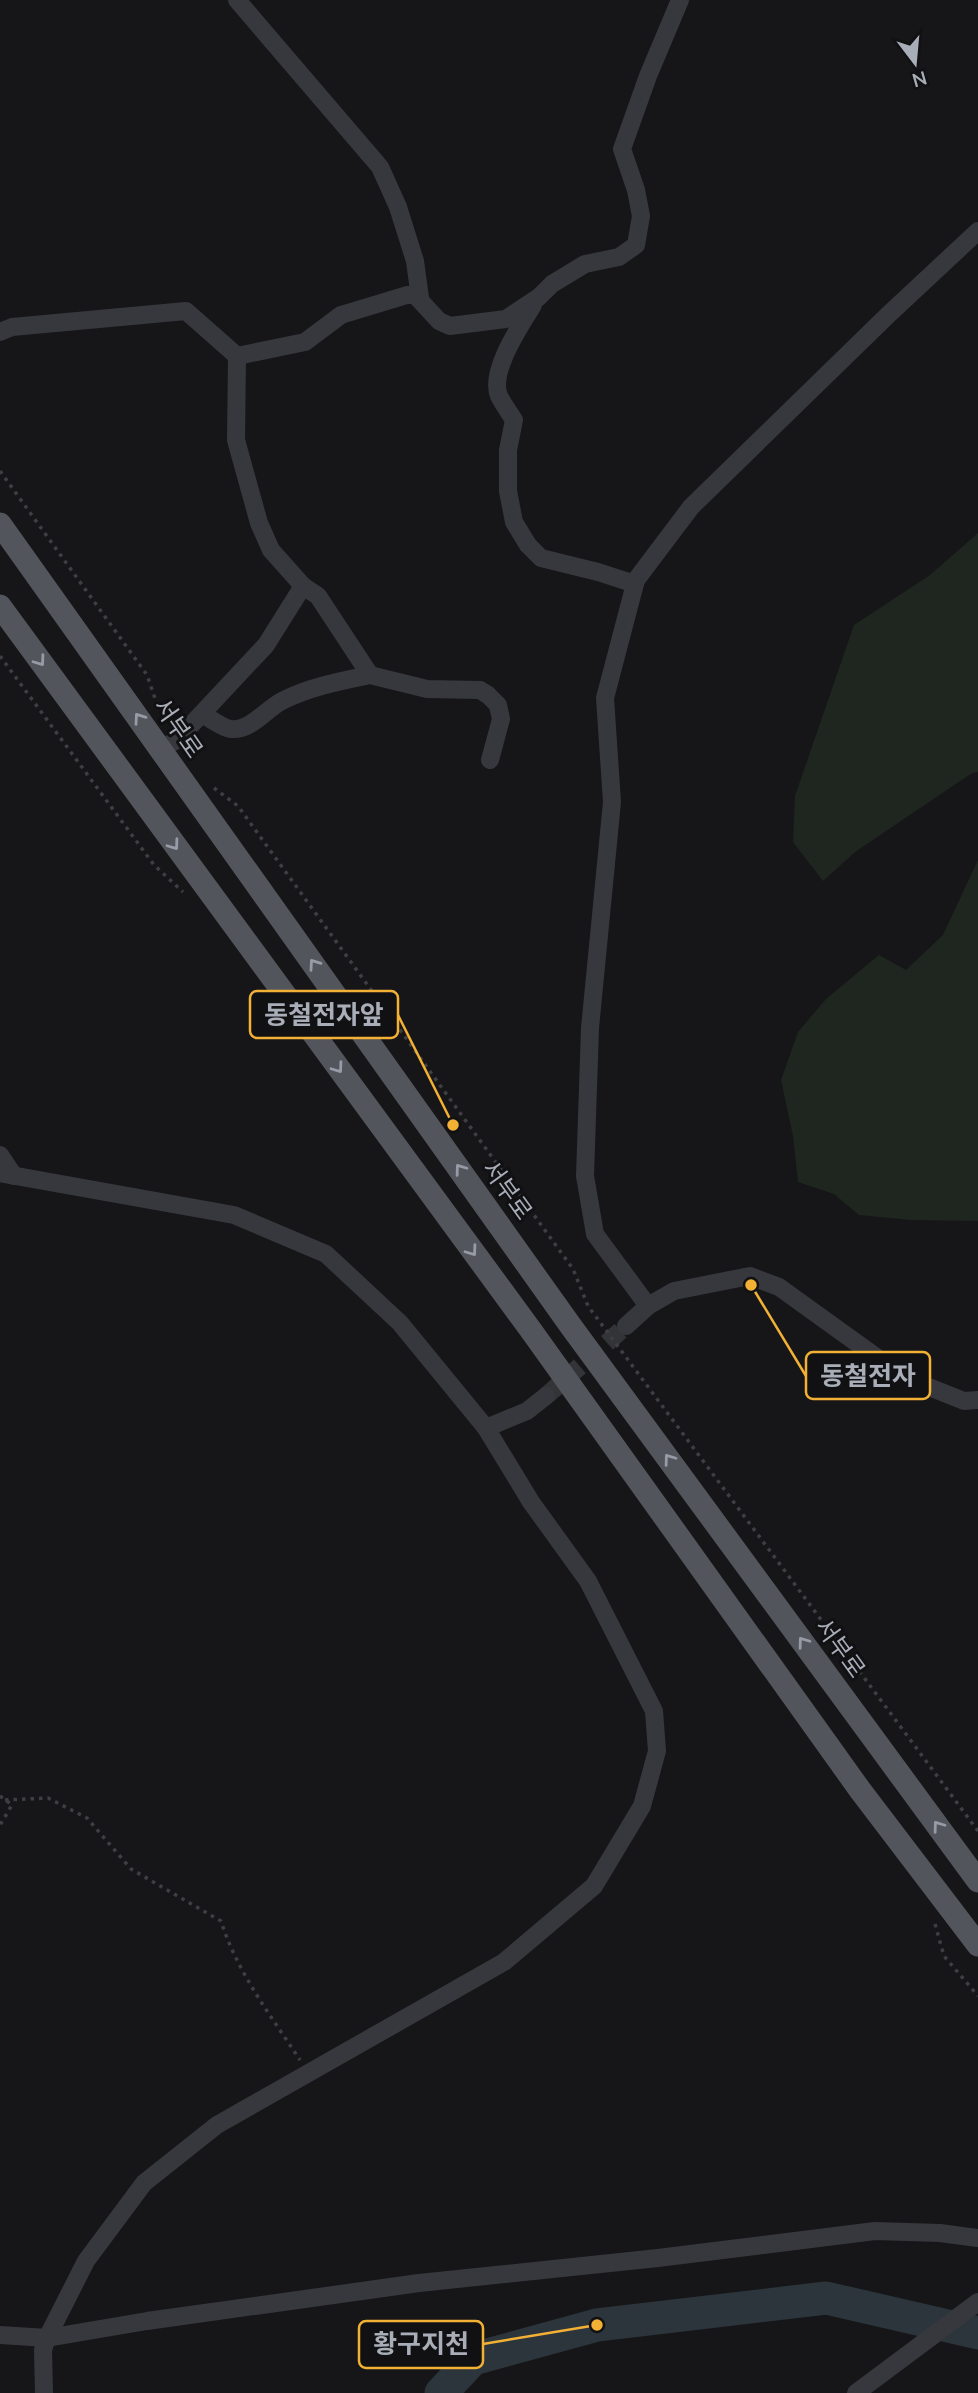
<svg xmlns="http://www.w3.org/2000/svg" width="978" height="2393" viewBox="0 0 978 2393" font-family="'Nunito Sans','Noto Sans KR',sans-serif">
	<rect width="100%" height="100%" fill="#161618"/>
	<g fill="#1e261f">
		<path d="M978 533V772L972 773 855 852 823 881 793 842 795 796 854 625 930 575Z"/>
		<path d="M978 860V1221L911 1220 859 1215 834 1194 798 1182 793 1136 781 1080 798 1032 826 999 879 955 906 970 943 935Z"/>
	</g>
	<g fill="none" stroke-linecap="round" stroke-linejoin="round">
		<path stroke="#2c353c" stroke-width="33" d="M441 2393 473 2359 597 2325 826 2298 978 2333"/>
		<path stroke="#333438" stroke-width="18" stroke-dasharray="18 9" stroke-linecap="butt" d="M546 1396 626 1326"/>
		<g stroke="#3d3f44" stroke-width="3.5" stroke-dasharray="3.5 5" stroke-linecap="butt">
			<path d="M0 471 147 675 159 710"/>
			<path d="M0 656 154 865 183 892"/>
			<path d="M214 788 238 806 573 1269 588 1306 978 1831"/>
			<path d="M0 1796 12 1805 0 1825"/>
			<path d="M5 1800 48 1798 87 1818 131 1869 221 1921C237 1972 271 2016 300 2060"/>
			<path d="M935 1924 944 1956 978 1996"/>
		</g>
		<g stroke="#37383d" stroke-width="18">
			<path d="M237 0 380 167 398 207 415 261 420 298"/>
			<path d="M533 305C520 326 489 372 499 396 503 404 509 412 514 420L508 450V491L514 522 528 545 541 558 598 572 635 584"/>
			<path d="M0 332 12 327 186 311 237 356 305 342 341 315 407 295H415L439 321 450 326 506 319 539 297 552 284 585 264 619 257 636 245 641 216 636 190 622 149 648 76 680 0"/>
			<path d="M303 586 318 596 370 675 427 689 480 690 488 695 498 705 501 719 490 760"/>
			<path d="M202 714C210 718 222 728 231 729 251 731 266 709 282 701 309 687 341 681 370 675"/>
			<path d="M161 749 178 739 266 645 303 586 271 550 259 523 236 440 237 356"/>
			<path d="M0 1155 14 1176"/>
			<path d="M0 1173 234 1215 326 1254 400 1323 486 1428 531 1502 588 1581 654 1711 657 1751 642 1806 594 1886 504 1962 217 2125 144 2183 86 2261 47 2338 43 2350 44 2393"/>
			<path d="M648 1306 595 1234 585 1176 590 1028 612 802 605 698 636 580 691 507 888 315 978 231"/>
			<path d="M626 1326 648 1306 674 1291 750 1276 779 1287 904 1377 964 1401 978 1400"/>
			<path d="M486 1428 527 1411 546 1396"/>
			<path d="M0 2335 47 2338 147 2321 419 2283 658 2258 875 2231 940 2233 978 2238"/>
			<path d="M856 2393 978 2302"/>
		</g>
		<g stroke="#53555c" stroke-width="23">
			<path d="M0 524 570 1325 978 1881"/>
			<path d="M0 606 530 1329 860 1790 978 1945"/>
		</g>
	</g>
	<defs><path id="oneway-chevron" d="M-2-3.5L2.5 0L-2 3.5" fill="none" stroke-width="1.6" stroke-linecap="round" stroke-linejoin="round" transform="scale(1.75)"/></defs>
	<g stroke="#979ba6">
		<use href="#oneway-chevron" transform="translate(40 661) rotate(54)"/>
		<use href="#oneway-chevron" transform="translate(139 718) rotate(-125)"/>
		<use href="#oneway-chevron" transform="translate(174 845) rotate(54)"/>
		<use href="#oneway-chevron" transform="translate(314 964) rotate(-125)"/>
		<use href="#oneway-chevron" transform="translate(338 1068) rotate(54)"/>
		<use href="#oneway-chevron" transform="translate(460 1169) rotate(-126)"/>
		<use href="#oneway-chevron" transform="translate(472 1251) rotate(54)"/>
		<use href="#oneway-chevron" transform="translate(669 1459) rotate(-126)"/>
		<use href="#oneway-chevron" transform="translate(803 1642) rotate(-126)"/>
		<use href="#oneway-chevron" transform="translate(938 1826) rotate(-126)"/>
	</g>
	<g text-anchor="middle" stroke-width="6" stroke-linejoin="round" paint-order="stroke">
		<g font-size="24" fill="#a8adb8" stroke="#111113">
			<text transform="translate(178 728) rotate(55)" y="8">서부로</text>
			<text transform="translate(507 1190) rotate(54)" y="8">서부로</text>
			<text transform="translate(840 1648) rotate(54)" y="8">서부로</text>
		</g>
	</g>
	<path fill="none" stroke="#f2b134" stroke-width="2.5" d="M453 1125L398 1015M751 1285L806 1376M597 2325L483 2344"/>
	<g fill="#f2b134" stroke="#111113" stroke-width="2.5">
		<circle cx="453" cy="1125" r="7"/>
		<circle cx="751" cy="1285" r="7"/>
		<circle cx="597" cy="2325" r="7"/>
	</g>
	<g fill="#111113" stroke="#f2b134" stroke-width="2.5">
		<rect x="250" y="991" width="148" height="47" rx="7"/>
		<rect x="806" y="1352" width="124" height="47" rx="7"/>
		<rect x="359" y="2321" width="124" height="47" rx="7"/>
	</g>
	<g font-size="26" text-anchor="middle" font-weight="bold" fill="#a8adb8">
		<text x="324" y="1024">동철전자앞</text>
		<text x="868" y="1385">동철전자</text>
		<text x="421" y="2353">황구지천</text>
	</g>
	<g transform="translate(915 63) rotate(164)" stroke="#111113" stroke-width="5" paint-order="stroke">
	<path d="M0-5L12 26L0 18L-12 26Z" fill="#a8adb8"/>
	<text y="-10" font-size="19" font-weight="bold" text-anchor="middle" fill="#a8adb8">N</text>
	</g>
</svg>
